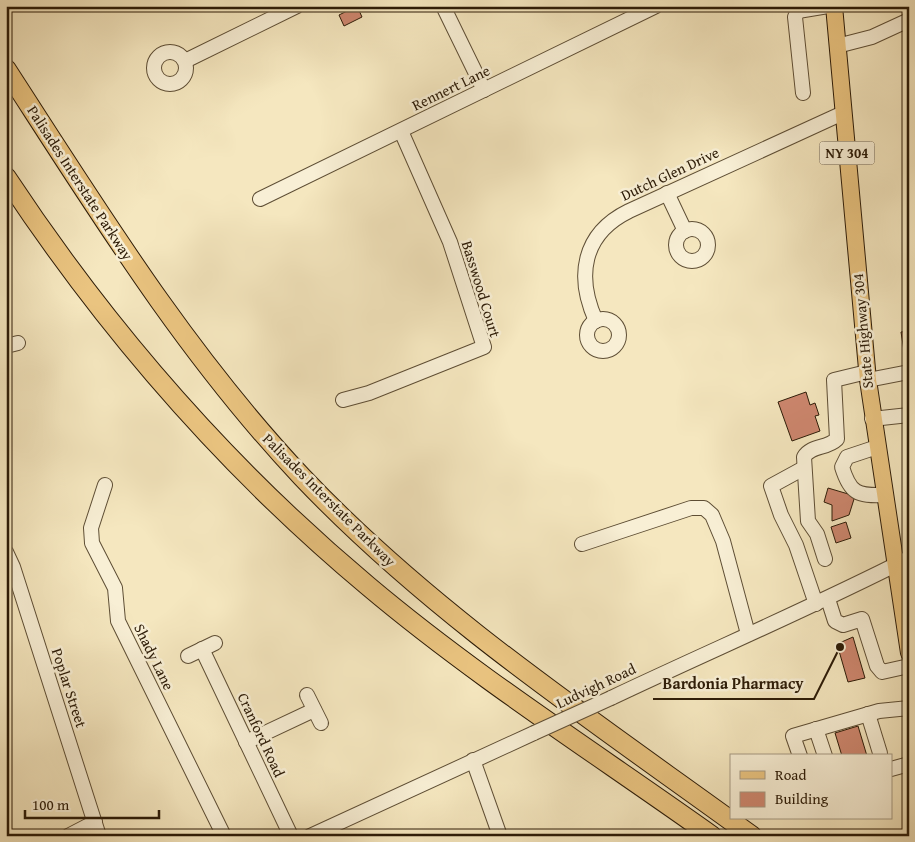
<svg xmlns="http://www.w3.org/2000/svg" width="915" height="842" viewBox="0 0 915 842" font-family="'Gentium Book Plus',serif">
	<rect width="100%" height="100%" fill="#f5e7bf"/>
	<filter id="stains"><feTurbulence type="fractalNoise" baseFrequency=".004" numOctaves="4"/><feColorMatrix values="0 0 0 0 .2 0 0 0 0 .09 0 0 0 0 .02 0 0 0 .5 -.17"/></filter>
	<radialGradient id="worn" r=".72"><stop offset=".6" stop-color="#630" stop-opacity="0"/><stop offset="1" stop-color="#630" stop-opacity=".3"/></radialGradient>
	<g fill="#ce876f" stroke="#2c1b07">
		<path d="M357 6 362 17 344 26 339 15Z"/>
		<path d="M909 331V350L904 351 901 332Z"/>
		<path d="M806 392 810 405 815 403 819 415 815 416 820 431 792 441 778 402Z"/>
		<path d="M828 488 855 496 849 515 832 521V505L824 502Z"/>
		<path d="M846 522 851 538 836 543 831 527Z"/>
		<path d="M853 637 865 678 848 682 837 644Z"/>
		<path d="M858 726 867 756H842L835 733Z"/>
	</g>
	<g fill="none" stroke-linecap="round" stroke-linejoin="round">
		<g stroke="#5e4e35" stroke-width="16">
			<g id="minor">
				<path d="M443 6 484 90"/>
				<path d="M837 46 872 37 909 20"/>
				<circle cx="170" cy="68" r="16"/>
				<path d="M185 61 297 6"/>
				<path d="M803 93 795 17 798 11 828 6"/>
				<path d="M667 193 685 231"/>
				<path d="M260 199 656 6"/>
				<circle cx="692" cy="245" r="16"/>
				<circle cx="603" cy="335" r="16"/>
				<path d="M596 321C576 277 582 234 629 211L843 113"/>
				<path d="M6 346 18 343"/>
				<path d="M868 380 909 372"/>
				<path d="M343 400 369 393 484 347 450 242 401 131"/>
				<path d="M872 419 909 415"/>
				<path d="M877 447 847 457 842 467C850 493 857 496 884 495"/>
				<path d="M804 468 771 486 781 515 796 545 816 604"/>
				<path d="M105 485 91 528 92 543 115 588 118 621 224 836"/>
				<path d="M582 544 691 508H704L712 515 723 541 748 634"/>
				<path d="M6 552 13 567 99 836"/>
				<path d="M825 559 817 534 808 521 804 457C811 445 827 449 837 439L834 380 867 372"/>
				<path d="M828 599 835 621 843 625 862 619 877 666 882 672 909 666"/>
				<path d="M202 649 291 836"/>
				<path d="M188 656 215 643"/>
				<path d="M307 695 321 723"/>
				<path d="M611 698C710 651 811 608 909 558"/>
				<path d="M868 714 880 753"/>
				<path d="M816 729 825 756"/>
				<path d="M246 742 314 710"/>
				<path d="M800 756 793 736 879 711 909 708"/>
				<path d="M473 760 500 836"/>
				<path d="M891 769 909 764"/>
				<path d="M68 836 95 822"/>
				<path d="M310 836 534 733"/>
			</g>
		</g>
		<g stroke="#2c1b07" stroke-width="18">
			<path id="major" d="M834 6 868 380 909 653"/>
		</g>
		<g stroke="#2c1b07" stroke-width="21">
			<g id="highway">
				<path d="M6 69C98 211 186 354 302 477 435 617 597 723 752 836"/>
				<path d="M6 177C107 330 227 468 368 586 476 677 597 754 712 836"/>
			</g>
		</g>
		<use href="#minor" stroke="#f8efd5" stroke-width="14"/>
		<use href="#major" stroke="#eac480" stroke-width="16"/>
		<use href="#highway" stroke="#eac480" stroke-width="19"/>
		<g stroke="#5e4e35" stroke-width="16" stroke-linecap="butt">
			<path id="minor-bridge" d="M534 733 611 698"/>
		</g>
		<use href="#minor-bridge" stroke="#f8efd5" stroke-width="14"/>
	</g>
	<g text-anchor="middle" stroke-width="5" stroke-linejoin="round" paint-order="stroke">
		<rect fill="#f8efd5" stroke="#695b45" stroke-width="1" x="819.5" y="141.5" width="55" height="23" rx="4"/>
		<g font-size="14" font-weight="bold" fill="#2c1b07">
			<text x="847" y="158">NY 304</text>
		</g>
		<g font-size="15" fill="#2c1b07" stroke="#f8efd5">
			<text transform="translate(451 88) rotate(-26)" y="5">Rennert Lane</text>
			<text transform="translate(670 174) rotate(-25)" y="5">Dutch Glen Drive</text>
			<text transform="translate(80 183) rotate(57)" y="5">Palisades Interstate Parkway</text>
			<text transform="translate(481 289) rotate(73)" y="5">Basswood Court</text>
			<text transform="translate(863 331) rotate(-95)" y="5">State Highway 304</text>
			<text transform="translate(329 500) rotate(45)" y="5">Palisades Interstate Parkway</text>
			<text transform="translate(154 657) rotate(64)" y="5">Shady Lane</text>
			<text transform="translate(596 686) rotate(-25)" y="5">Ludvigh Road</text>
			<text transform="translate(69 688) rotate(72)" y="5">Poplar Street</text>
			<text transform="translate(261 735) rotate(65)" y="5">Cranford Road</text>
		</g>
	</g>
	<path fill="none" stroke="#2c1b07" stroke-width="2" d="M840 647L814 699H653"/>
	<circle fill="#2c1b07" stroke="#f8efd5" stroke-width="2" cx="840" cy="647" r="5"/>
	<g font-size="16" text-anchor="middle" font-weight="bold" fill="#2c1b07" stroke="#f8efd5" stroke-width="5" stroke-linejoin="round" paint-order="stroke">
		<text x="733" y="689">Bardonia Pharmacy</text>
	</g>
	<rect width="915" height="842" fill="none" stroke="#f5e7bf" stroke-width="25"/>
	<rect x="8" y="8" width="900" height="827" fill="none" stroke="#2c1b07" stroke-width="2.5"/>
	<rect x="12" y="12" width="890" height="817" fill="none" stroke="#2c1b07"/>
	<rect x="730" y="754" width="162" height="65" fill="#f8efd5" stroke="#a69a83"/>
	<rect x="740" y="771" width="25" height="8" fill="#eac480" stroke="#a69a83"/>
	<text x="775" y="780" font-size="15" fill="#2c1b07">Road</text>
	<rect x="740" y="792" width="25" height="15" fill="#ce876f" stroke="#a69a83"/>
	<text x="775" y="804" font-size="15" fill="#2c1b07">Building</text>
	<path d="M25 810v8h134v-8" fill="none" stroke="#2c1b07" stroke-width="2.5"/>
	<text x="32" y="810" font-size="15" fill="#2c1b07" stroke="#f8efd5" stroke-width="4" paint-order="stroke">100 m</text>
	<rect width="100%" height="100%" filter="url(#stains)"/>
	<rect width="100%" height="100%" fill="url(#worn)"/>
</svg>
